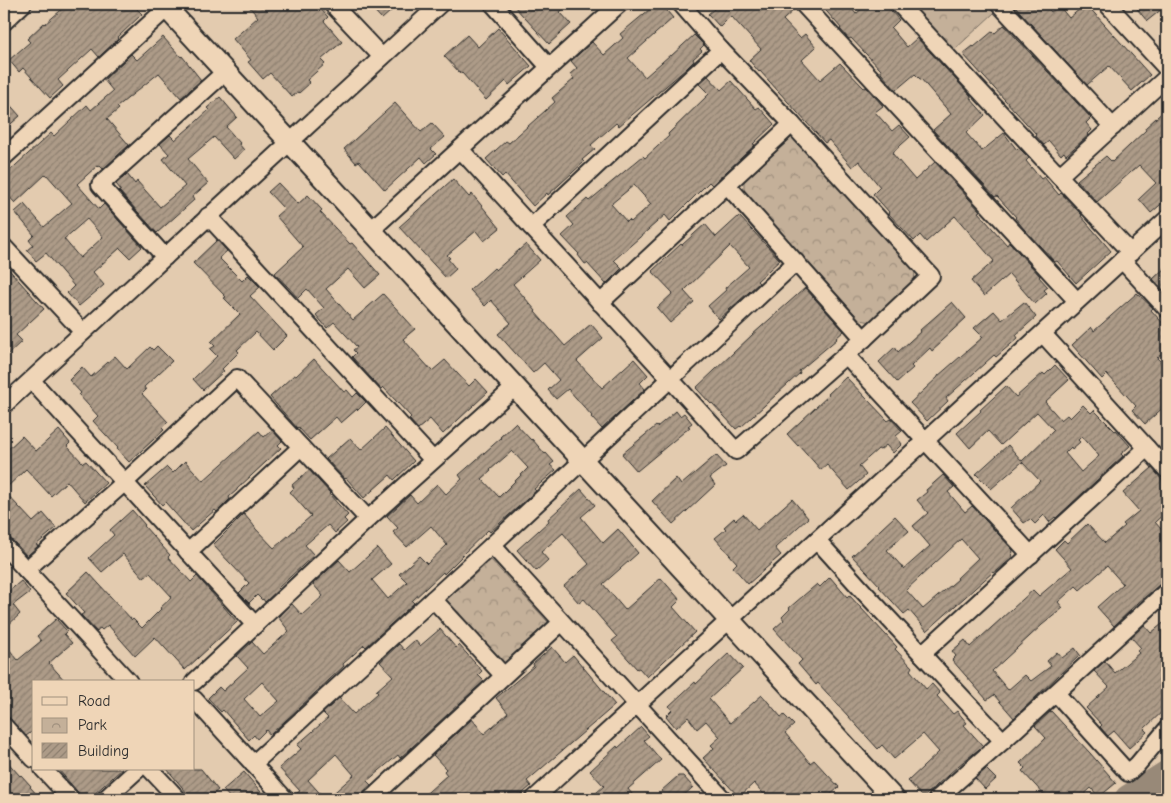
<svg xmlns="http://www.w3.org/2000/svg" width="1171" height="803" viewBox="0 0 1171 803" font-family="'Comic Neue',sans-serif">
	<defs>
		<pattern id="park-crowns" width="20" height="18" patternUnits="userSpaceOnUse" patternTransform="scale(1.25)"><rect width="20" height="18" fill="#c4b099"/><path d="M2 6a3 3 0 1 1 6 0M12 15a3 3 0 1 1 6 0" fill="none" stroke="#9f8f7d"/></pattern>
		<pattern id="building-hatch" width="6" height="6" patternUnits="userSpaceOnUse" patternTransform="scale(1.25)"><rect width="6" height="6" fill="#ad9b88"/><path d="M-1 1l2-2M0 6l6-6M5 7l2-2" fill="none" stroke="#8d7f6f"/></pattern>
	</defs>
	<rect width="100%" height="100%" fill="#e3cbaf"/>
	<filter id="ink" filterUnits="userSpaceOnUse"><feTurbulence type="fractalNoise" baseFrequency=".02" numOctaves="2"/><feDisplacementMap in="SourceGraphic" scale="10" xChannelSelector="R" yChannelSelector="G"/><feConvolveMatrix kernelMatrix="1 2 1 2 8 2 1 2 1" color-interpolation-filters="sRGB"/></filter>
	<g filter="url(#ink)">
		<g fill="url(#park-crowns)" stroke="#786e62">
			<path d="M917 4H986L994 13 953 51 913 8Z"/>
			<path d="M792 137 915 269 914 285 872 322 860 320 744 192V181Z"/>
			<path d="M491 560 548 622 503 664 445 601Z"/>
		</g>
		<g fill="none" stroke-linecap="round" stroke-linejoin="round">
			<path stroke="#988978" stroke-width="29" d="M1129 799 1167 775"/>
		</g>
		<g fill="url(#building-hatch)" stroke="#2b2b2b" fill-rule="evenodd">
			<path d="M68 4H132L142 14 117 38 118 39 99 57 92 49 58 80 63 86 50 98 23 68 19 72 9 60 30 42 27 39 44 23 45 24Z"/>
			<path d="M247 4H316L328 17 324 21 342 42 321 60 325 64 307 80 310 83 299 93 298 92 292 97 270 73 263 79 248 62 251 60 233 39 258 17Z"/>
			<path d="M368 4H399L382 19Z"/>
			<path d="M512 4H569L560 12 571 24 549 44Z"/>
			<path d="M656 4H661L673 18 628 58 645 77 670 55 671 56 694 35 704 45 700 49 702 51 693 59 694 61 686 69 619 126 616 123 591 145 595 149 582 160 584 162 548 195 547 193 533 206 505 174 502 177 486 159 506 141 509 143 555 102 552 98 574 79 570 74 577 68 571 61 592 42 604 55 623 38 620 34Z"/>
			<path d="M720 4H793L795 9 783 20 800 38 805 34 816 47 802 60 820 80 840 63 864 88 866 87 883 106 875 112 892 131 899 125 910 137 892 153 915 180 935 162 980 211 978 212 1007 245 1009 242 1040 276 1039 277 1048 287 1044 290 1047 293 1035 304 1009 274 984 296 971 281 994 261 955 216 926 242 920 235 914 241 888 213 889 212 873 194 880 187 859 161 852 167 829 140 825 143 760 71 759 72 749 60 761 49 731 16 720 27 708 14Z"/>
			<path d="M820 4H848L856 14 867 4H885L899 20 891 28 907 47 917 38 971 96 970 98 985 115 966 133 982 151 1004 133 1017 150 1019 148 1029 158 1026 161 1041 179 1044 177 1059 195 1061 193 1082 215 1081 216 1111 251 1076 283 1057 261 1055 262 1024 229 1015 218 1016 217 997 196 995 197 933 130 951 114 921 79H920L915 74 896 90 881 73V70L851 38 849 39 840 29 841 28Z"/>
			<path d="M1014 4H1044L1051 12 1059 6 1069 18 1086 4 1150 75 1132 91 1109 66 1087 85 1020 12Z"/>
			<path d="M1133 4H1167V5L1147 21Z"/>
			<path d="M1004 25 1091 118 1086 123 1092 130 1088 134 1089 135 1066 155 1064 152 1061 155 1049 141 1044 145 1035 135 1036 134 963 54 973 46 974 47 993 31 995 33Z"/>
			<path d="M498 28 531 66 509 85 506 81 486 100 462 73 461 74 444 56 467 35 478 47Z"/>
			<path d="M163 37 181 57 182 56 201 80 181 98 159 73 117 107 119 109 107 119 129 145 103 169 100 166 98 167 97 166 77 184 99 209 104 204 142 247 130 258 120 248 93 272 104 285 79 306 67 293 74 286 46 253 36 261 27 250 33 245 29 240 34 235 15 212 24 204 44 227 72 203 46 174 15 203 4 191V176L51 133 54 136 87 105 91 110 113 91 104 80 131 54 137 60ZM87 219 103 237 80 258 64 239Z"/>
			<path d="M708 76 721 90 731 81 756 109 759 107 774 124 753 144 755 145 712 185 709 182 670 221 665 215 614 260 622 268 606 284 587 263 585 264 578 255 579 254 562 236 574 225 567 217 587 199 589 201 643 156 645 158 669 136 668 134 709 94 699 84ZM634 185 651 204 631 222 629 220 627 222 611 204Z"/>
			<path d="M220 97 237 117 226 127 240 143 239 144 244 150 234 159 214 137 188 159 208 183 192 197 194 200 157 233 119 191 121 190 116 184 127 174 135 184 137 181 160 207 185 186 163 159 169 154 160 144 170 135 175 140 197 121 209 110 207 108Z"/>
			<path d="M4 98 20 116 4 130Z"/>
			<path d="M395 103 421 132 432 123 445 137 431 149 436 154 426 163 421 157 385 190 359 161 356 163 344 149Z"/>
			<path d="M1167 108V134L1160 141 1167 150V199L1151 213 1139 199 1156 183 1139 165 1097 202 1077 180 1106 156 1112 162 1146 130 1145 128Z"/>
			<path d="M453 179 469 197 472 194 500 228 484 241 476 231 447 255 450 258 448 259 456 269 446 278 399 227Z"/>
			<path d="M278 183 298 204 308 195 322 210 320 212 350 244 352 243 380 275 365 288 348 269 326 289 353 320 383 294 415 329 403 339 432 371 445 360 469 386 476 379 488 392 443 434 430 419 418 429 409 419 411 417 383 387 381 389 352 357 356 353 353 350 357 347 334 322 327 328 316 315 324 308 307 289 298 298 275 273 303 247 276 216 284 209 268 192Z"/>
			<path d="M739 216 780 260 757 281 759 283 719 319 708 306 726 290 725 288 749 267 730 246 684 291 694 302 670 323 657 308 673 293 652 271 681 244 682 245 705 224 716 237Z"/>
			<path d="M217 240 227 251 219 258 242 281 248 275 260 287 250 296 287 336 273 350 256 332 237 350 239 352 222 369 224 371 203 390 193 379 217 356 210 349 215 346 211 342 240 314 224 298 226 297 193 263Z"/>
			<path d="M526 244 540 260 513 284 536 311 535 312 565 346 591 324 603 338 577 361 602 388 634 359 648 375 640 383 645 389 602 429 591 417 592 416 568 389 556 399 548 390 559 380 544 363 533 373 498 334 511 323 491 300 485 306 470 290 494 268 496 270Z"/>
			<path d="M4 264 44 309 16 335 22 341 4 358Z"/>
			<path d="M1167 266V294L1153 279Z"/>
			<path d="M805 288 844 331 836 338 837 339 799 371 800 373 741 427 740 426 736 429 712 403 711 404 696 388 752 335Z"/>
			<path d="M1137 293 1153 308 1151 310 1167 328V349L1157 358 1167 368V404L1145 424 1132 410 1136 406 1107 374 1102 379 1072 345 1091 327 1094 331Z"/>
			<path d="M952 302 966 318 940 342 941 343 932 351 930 348 911 366 913 368 897 382 879 362 895 347 898 352 921 331 920 330Z"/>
			<path d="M1024 302 1036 317 1016 335 1018 338 996 357 994 355 946 398 948 401 927 421 910 403 938 377V376L983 337 974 328 994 311 1002 320Z"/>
			<path d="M157 346 172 361 144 387 146 390 142 394 168 422 162 428 164 430 129 462 117 449 118 448 93 421 98 416 79 395 81 393 69 380 82 367 91 377 115 356 127 369 150 347 153 350Z"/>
			<path d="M314 359 344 392 347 390 353 397 357 393 366 402 358 410 357 409 341 423 336 417 310 440 298 427 297 428 270 397 294 375 296 376Z"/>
			<path d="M1055 365 1069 380 1045 402 1061 420 1067 415 1070 418 1083 405 1091 413 1094 410 1115 431 1116 430 1130 446 1121 454 1123 456 1056 518 1055 517 1049 522 1044 515 1035 524 1030 519 1024 523 1011 508 1040 481 1022 462 991 489 976 474 1008 445 1022 461 1054 430 1037 412 1001 445 988 431 970 448 957 433 981 411 980 410 1006 386 1016 397 1043 373 1045 375ZM1082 436 1099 456 1081 472 1065 453 1071 447 1072 449 1080 442 1078 440Z"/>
			<path d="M846 377 888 421 891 419 902 431 896 436 902 444 893 453 886 445 880 450 878 449 859 466 866 475 849 490 827 465 821 470 799 445 798 446 787 434 829 395 828 394Z"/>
			<path d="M676 411 680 416 684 413 692 423 688 426 690 427 637 471 622 454 656 426 657 427Z"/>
			<path d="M515 423 531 440 532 439 545 454 546 453 554 462 550 465 556 470 534 489 536 491 517 508 490 532 488 530 461 556V557L444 574 443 572 412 601 414 603 366 647 364 645 343 664 344 666 270 735 266 730 257 739 254 735 249 740 223 710 221 712 208 698 219 687 223 691 248 668 237 656 252 642 263 654 289 631 278 617 292 604 302 615 323 596 313 584 339 560 350 572 377 548 391 564 372 580 388 599 407 582 399 574 419 556 427 564 447 545 431 526 407 547 393 532 398 528 387 516 410 495 417 503 437 484 446 494 462 479 459 475 501 438 500 437ZM512 451 528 468 499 497 482 479 491 471 490 470ZM262 682 279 701 260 717 244 699Z"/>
			<path d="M385 428 414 461 394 480 390 475 364 498 346 478 345 479 326 459 350 438 361 450Z"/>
			<path d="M59 430 70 443 67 446 83 463 86 461 106 483 85 502 67 481 51 496 26 469 4 490V453L22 436 36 451Z"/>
			<path d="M272 430 282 441 278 445 281 448 237 489V490L229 497 230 499 217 512 215 510 191 531 165 502 162 505 145 486 167 467 173 473 185 461 203 481 259 431 264 437Z"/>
			<path d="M716 455 726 466 710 478 715 485 673 524 652 501 676 478 681 485Z"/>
			<path d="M1152 468 1167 486V511L1155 522 1167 536V581L1160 584 1130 610H1131L1114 626 1097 607 1123 584 1107 566 1080 590 1076 586 1058 602 1063 608 1042 625 992 671 1008 690 1025 675 1031 681 1051 666 1047 661 1057 652 1062 658 1075 648 1080 655 1014 718 994 695 987 700 952 660 956 656 952 651 965 640 970 647 1033 590 1039 596 1072 568 1055 549 1064 540 1067 543 1087 524 1105 543 1125 526 1123 524 1139 511 1123 493Z"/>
			<path d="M309 470 330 493 329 494 348 515 344 519 347 522 335 533 328 525 305 545 314 555 278 588 279 589 265 602 263 599 262 600 257 595 249 603 239 593 249 583 213 545 244 514 255 527V528L274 548 311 516 290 492 294 488 292 485Z"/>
			<path d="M943 475 954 487 948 492 965 512 972 506 1013 550 1012 558 997 571 994 573 993 572 927 631 909 610 904 614 879 587 880 586 852 556 895 516 909 531 887 550 904 569 930 546 913 526 928 513 917 500 927 492 926 490ZM961 539 978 558 957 578 958 579 923 609 906 590Z"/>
			<path d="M581 489 595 505 581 517 603 543 618 529 638 553 603 584 625 610 661 578 680 600 673 607 695 632 647 677 639 668 637 669 612 641 617 637 584 599 579 603 564 586 589 564 563 533 541 552 548 560 536 571 517 550 549 521 548 519Z"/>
			<path d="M4 491 33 522 43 513 56 528 36 545 38 546 27 556 4 531Z"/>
			<path d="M792 499 808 518 775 548 781 555 748 584 733 567 737 563 715 538 726 529 724 527 734 518 736 520 743 514 757 530Z"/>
			<path d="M132 510 145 525 144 526 170 555 168 557 191 582 197 576 237 622 185 670 155 637 135 656 108 625 102 630 100 628 97 632 81 615 84 613 66 593 88 572 132 620 133 619 142 628 161 609 160 608 172 597 150 573 144 578 123 554 102 572 89 558 114 535 110 530Z"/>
			<path d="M830 577 847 597 849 595 897 647 895 649 912 667 910 670 926 689 932 684 940 693 937 696 953 714 957 711 967 723 964 725 983 746 958 766 926 795H921L908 781 939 752 923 734 894 759 882 745 878 749 818 683 816 685 798 664 802 660 774 629 784 620 782 617 790 609 789 608 817 584 820 587Z"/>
			<path d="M21 581 30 592 13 605 20 614 4 629V596L5 597 9 593 8 592Z"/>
			<path d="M56 619 67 631 64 634 72 643 49 663 66 682H34V730L26 736 4 712V643L18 660 41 641 37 636Z"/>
			<path d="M1167 620V707L1144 729 1147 732 1129 748 1114 731 1108 736 1100 727 1102 725 1086 708 1109 687 1094 671 1105 661 1115 673 1139 653 1137 651 1141 648 1131 637 1144 625 1151 633Z"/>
			<path d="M440 629 456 648 459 645 482 671 478 675 484 681 400 758 398 755 367 781 371 785 355 799H327L354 775 336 754 308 780 325 799H295L294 795 300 791 279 768 301 749 297 745 328 718 323 713 339 698 354 714 378 693 376 691 393 676 380 662 399 644 404 650 415 640 420 646Z"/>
			<path d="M552 647 565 662 573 655 615 705 527 781 531 786 516 799H420L447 775 444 771 446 769 433 755 472 719 484 734 508 713 496 698 534 666 533 664Z"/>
			<path d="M729 653 743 668 709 699 730 723 762 695 781 717 784 715 794 725 785 733 810 763 814 760 839 787 826 799H768L754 783 739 797 703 758 714 748 711 745 720 737 706 721 697 729 688 717 676 728 666 716 672 710 669 706 695 682 696 684Z"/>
			<path d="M1051 711 1090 753 1116 783 1099 797 1091 788 1079 799H1048L1022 771 1025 768 1020 763 1046 738 1035 726Z"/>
			<path d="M641 727 649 736 644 740 661 760 628 789 636 799H589L604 786 590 771 617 746 618 748Z"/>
			<path d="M4 758 20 776 21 775 31 786 30 787 41 799H4Z"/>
			<path d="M58 769H122L93 795 91 792 83 798Z"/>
			<path d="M167 769H201L218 790 207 799H192Z"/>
			<path d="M986 769 996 779 985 789 975 778Z"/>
			<path d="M244 772 267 799H231L223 790Z"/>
			<path d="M678 776H683L693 787 680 799H668L661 791Z"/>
		</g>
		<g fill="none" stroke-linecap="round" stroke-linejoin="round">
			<g stroke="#2b2b2b" stroke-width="20">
				<g id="minor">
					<path d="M332 4 382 57"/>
					<path d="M493 4 549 67"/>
					<path d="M803 4 1077 301"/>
					<path d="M899 4 1059 176"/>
					<path d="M999 4 1113 127"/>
					<path d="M1107 4 1167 69"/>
					<path d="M4 22 23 4"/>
					<path d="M460 149 736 451 864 339 931 276 792 124 721 50 681 4"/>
					<path d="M4 157 167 8"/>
					<path d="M727 185 864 339"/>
					<path d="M208 216 433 460"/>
					<path d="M531 227 721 50"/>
					<path d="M371 230 619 4"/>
					<path d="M4 247 83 332"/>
					<path d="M1131 253 1059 176 1167 77"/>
					<path d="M165 257 100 185 225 72"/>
					<path d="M1122 260 1167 309"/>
					<path d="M600 303 792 124"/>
					<path d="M1043 334 1167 470"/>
					<path d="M846 355 1031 555"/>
					<path d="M32 381 255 625"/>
					<path d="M4 405 440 4"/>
					<path d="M817 540 863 591 1003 741"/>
					<path d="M492 545 723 799"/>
					<path d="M4 546 129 682"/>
					<path d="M188 552 301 447"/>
					<path d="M26 570 125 482 237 378 368 519"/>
					<path d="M433 599 503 675"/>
					<path d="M922 654 1147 448"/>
					<path d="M194 682 368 519 515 387"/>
					<path d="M1056 693 1128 773 1137 765 1167 729"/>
					<path d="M194 699 285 799"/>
					<path d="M4 726 34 759"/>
					<path d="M253 764 492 545 796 262"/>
					<path d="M43 769 71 799"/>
					<path d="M150 769 178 799"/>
					<path d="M105 799 138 769"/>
					<path d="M371 799 561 623"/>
					<path d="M534 799 1167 219"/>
					<path d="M937 799 1003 741 1167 591"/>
				</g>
			</g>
			<g stroke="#2b2b2b" stroke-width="24">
				<path id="tertiary" d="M163 4 894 799"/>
			</g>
			<use href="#minor" stroke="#efd5b7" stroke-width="16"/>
			<use href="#tertiary" stroke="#efd5b7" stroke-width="20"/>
		</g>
	</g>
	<rect width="1171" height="803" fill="none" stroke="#efd5b7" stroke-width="20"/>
	<rect x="10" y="10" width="1151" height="783" fill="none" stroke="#2b2b2b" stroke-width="2" filter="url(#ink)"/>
	<rect x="32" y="680" width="162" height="90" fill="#efd5b7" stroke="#a1917f"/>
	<rect x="42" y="697" width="25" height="8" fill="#efd5b7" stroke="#a1917f"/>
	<text x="78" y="706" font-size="15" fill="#2b2b2b">Road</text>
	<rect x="42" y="718" width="25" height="15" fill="url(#park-crowns)" stroke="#a1917f"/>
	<text x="78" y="730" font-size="15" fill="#2b2b2b">Park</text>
	<rect x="42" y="743" width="25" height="15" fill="url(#building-hatch)" stroke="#a1917f"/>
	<text x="78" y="756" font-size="15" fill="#2b2b2b">Building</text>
</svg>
